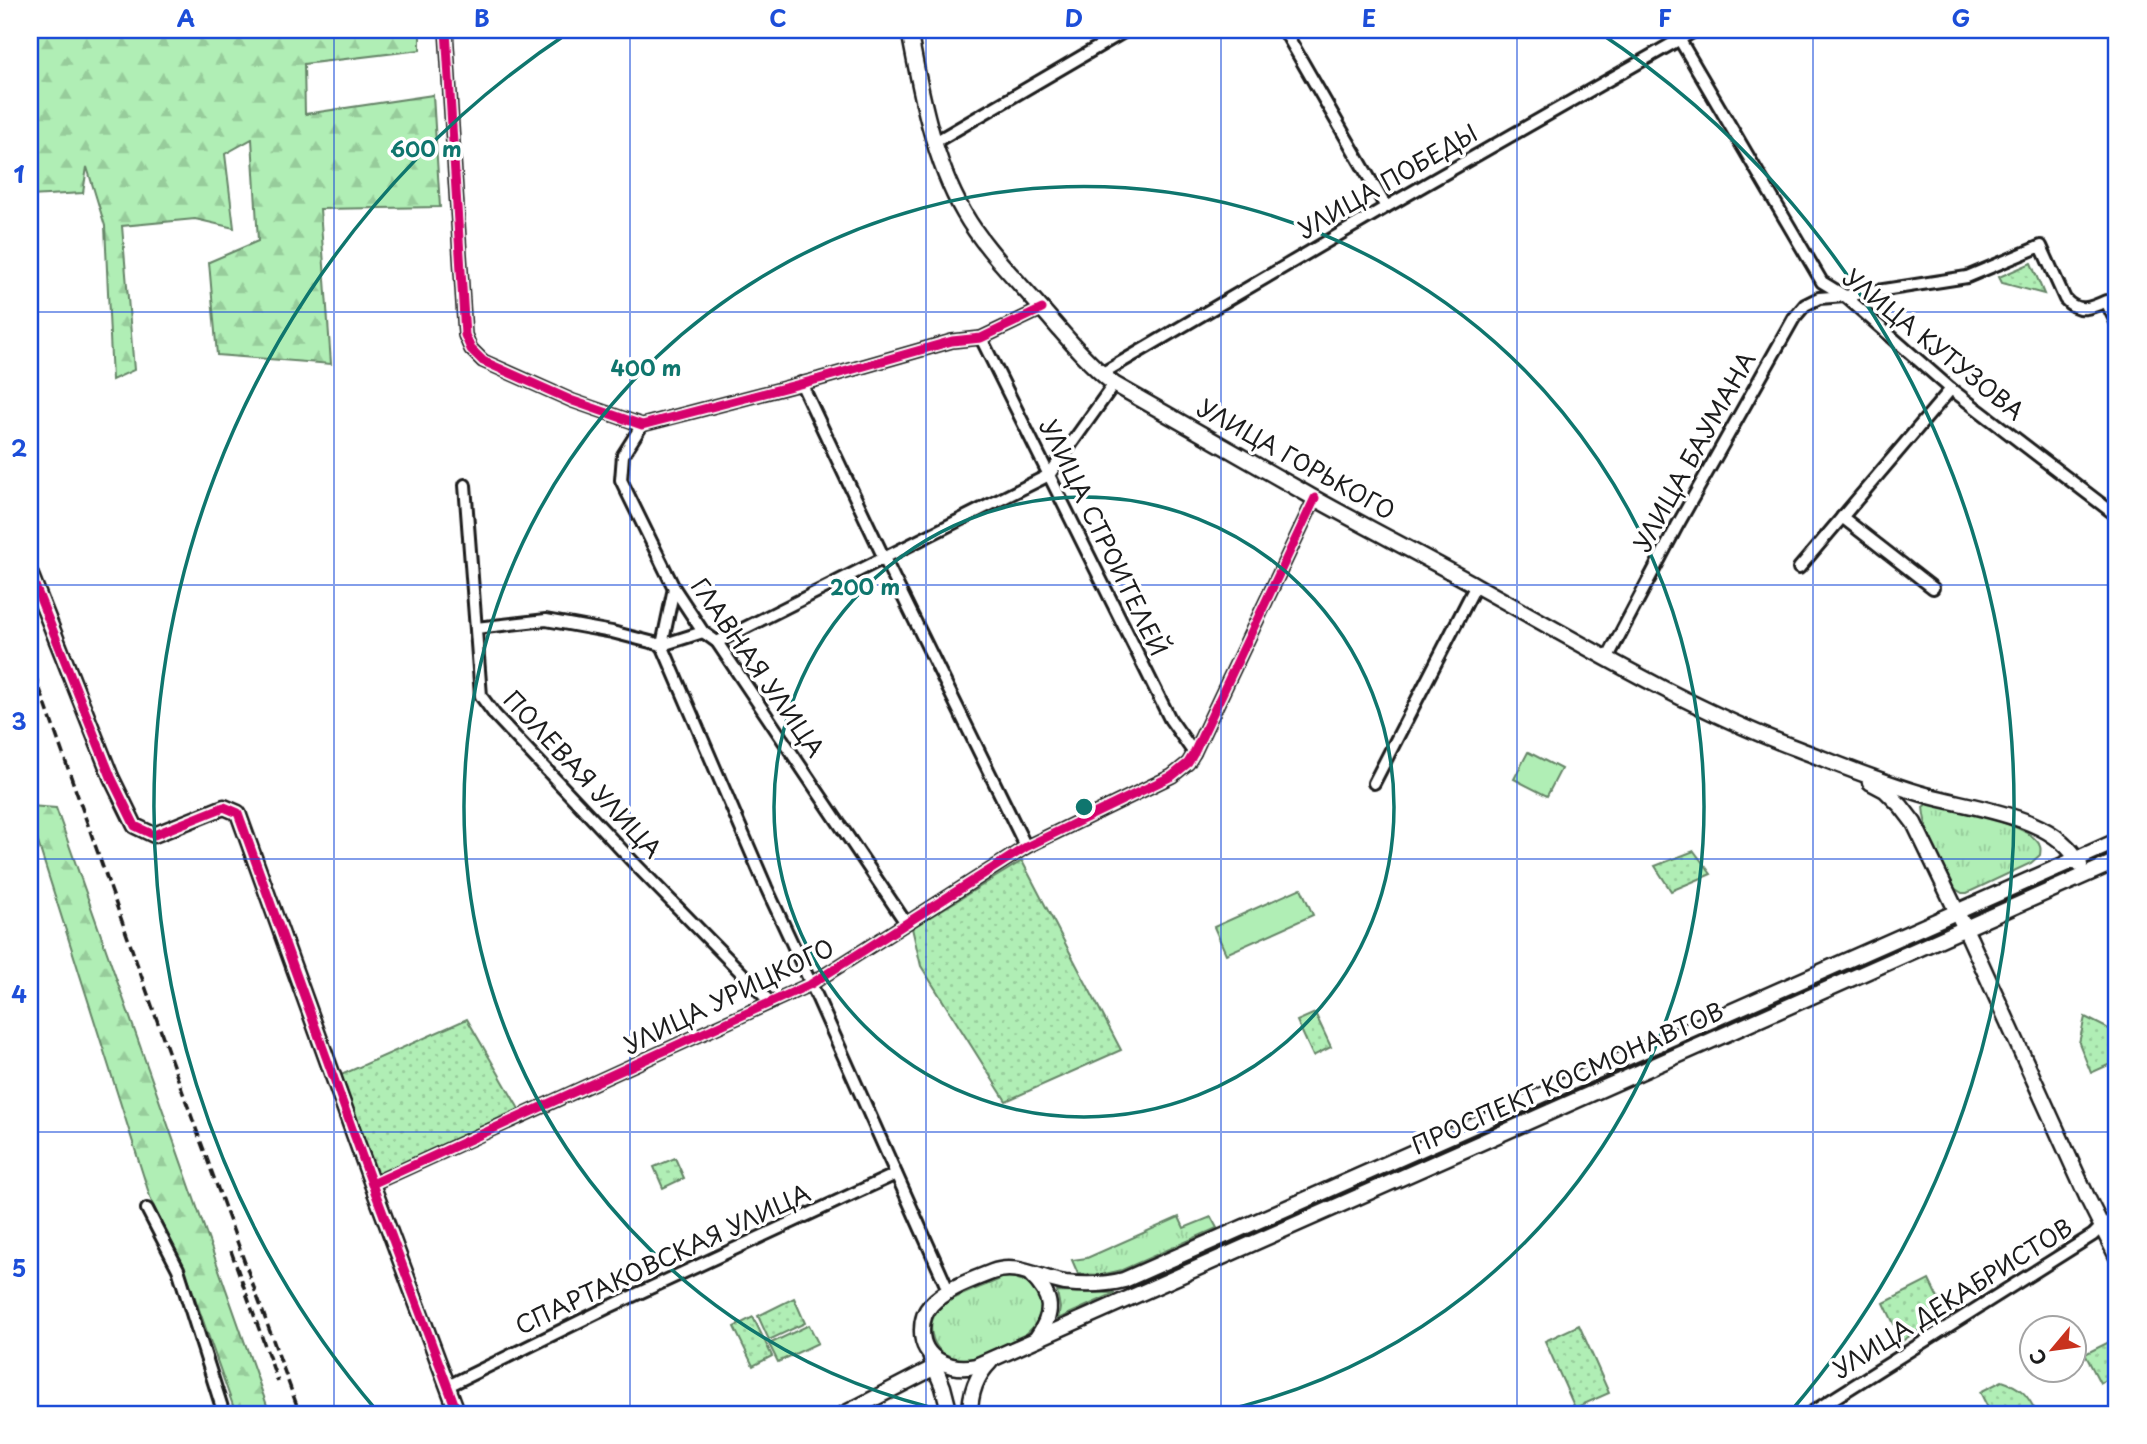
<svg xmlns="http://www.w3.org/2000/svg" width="2147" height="1444" viewBox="0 0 2147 1444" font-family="'Playpen Sans',sans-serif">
	<defs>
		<pattern id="grass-tufts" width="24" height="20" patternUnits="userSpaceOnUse" patternTransform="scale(1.75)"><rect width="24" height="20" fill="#b0eeb5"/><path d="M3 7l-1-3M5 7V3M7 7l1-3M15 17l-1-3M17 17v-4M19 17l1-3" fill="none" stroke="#97cc9b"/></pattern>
		<pattern id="forest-firs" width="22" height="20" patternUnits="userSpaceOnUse" patternTransform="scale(1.75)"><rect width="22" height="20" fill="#b0eeb5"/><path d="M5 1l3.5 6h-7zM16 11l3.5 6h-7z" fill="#97cc9b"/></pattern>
		<pattern id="park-dots" width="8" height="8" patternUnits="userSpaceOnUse" patternTransform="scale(1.75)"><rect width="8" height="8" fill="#b0eeb5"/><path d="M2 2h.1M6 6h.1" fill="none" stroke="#97cc9b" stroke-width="1.8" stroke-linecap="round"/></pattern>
	</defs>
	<rect width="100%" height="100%" fill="#fff"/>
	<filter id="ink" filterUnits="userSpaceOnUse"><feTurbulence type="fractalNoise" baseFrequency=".0143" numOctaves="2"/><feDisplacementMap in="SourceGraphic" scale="14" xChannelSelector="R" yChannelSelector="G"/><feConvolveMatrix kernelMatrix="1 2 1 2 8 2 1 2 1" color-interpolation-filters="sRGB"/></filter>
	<g filter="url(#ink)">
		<g fill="url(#grass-tufts)" stroke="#668568" stroke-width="2">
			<path d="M1928 803C1955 810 2018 821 2036 840 2041 845 2041 849 2040 855L2031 863 1967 893H1962L1954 888C1942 863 1925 835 1923 807Z"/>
			<path d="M1179 1217 1184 1228 1211 1217 1217 1228 1122 1270 1101 1275 1078 1274 1072 1260 1087 1258Z"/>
			<path d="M1011 1277C1044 1284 1051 1313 1026 1334 1011 1341 976 1361 961 1360 933 1359 920 1322 943 1305 957 1295 986 1286 1002 1278Z"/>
			<path d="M1057 1292 1115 1293 1058 1319 1060 1308Z"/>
		</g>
		<g fill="url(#forest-firs)" stroke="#668568" stroke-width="2">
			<path d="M30 30H420V50L304 64 305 114 433 95 440 207 320 209 331 364 217 355 209 262 258 241 252 139 225 154 234 228 195 219 122 226 134 370 112 380 105 226 87 167 83 193 30 196Z"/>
			<path d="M30 806 56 808 270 1414H236L189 1281 152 1203 30 817Z"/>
		</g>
		<g fill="url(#park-dots)" stroke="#668568" stroke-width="2">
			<path d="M2031 263 2044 294 2002 283 1999 277Z"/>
			<path d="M1694 851 1711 874 1671 891 1655 866Z"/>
			<path d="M1022 861 1121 1050 1006 1101 921 966 912 928Z"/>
			<path d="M1315 1013 1331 1047 1313 1056 1297 1021Z"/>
			<path d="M2085 1017 2117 1033V1061L2091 1073 2079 1043Z"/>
			<path d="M467 1019 519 1109 377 1175 341 1075Z"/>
			<path d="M675 1158 684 1178 663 1188 654 1167Z"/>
			<path d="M1929 1280 1945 1313 1902 1341 1884 1303Z"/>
			<path d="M794 1298 805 1323 769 1340 758 1316Z"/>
			<path d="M753 1317 772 1356 753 1366 734 1327Z"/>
			<path d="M1579 1325 1609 1393 1575 1408 1545 1341Z"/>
			<path d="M2117 1338V1374L2100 1383 2085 1354Z"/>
			<path d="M2002 1381C2021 1387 2028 1395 2037 1414H1991L1980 1392Z"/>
		</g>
		<g fill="#b0eeb5" stroke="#668568" stroke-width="2">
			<path d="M1528 752 1561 769 1547 796 1514 779Z"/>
			<path d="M1301 888 1313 915 1226 954 1214 927Z"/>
			<path d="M809 1325 818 1343 778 1362 769 1344Z"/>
		</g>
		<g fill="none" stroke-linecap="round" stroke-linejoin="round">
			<g stroke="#1c1c1c" stroke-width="16">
				<g id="street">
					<path d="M446 30 465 335 471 349 483 361 573 401 642 425 819 379 952 341 981 338 1042 309"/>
					<path d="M1284 30 1386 207"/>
					<path d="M1674 30 1822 282 1845 296 1951 389 2117 516"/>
					<path d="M935 142 1127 30"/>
					<path d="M981 338 1170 719 1194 753"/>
					<path d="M1101 374 1386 207 1696 30"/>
					<path d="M801 383 884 558 1026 847"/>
					<path d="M642 425 623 455 621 480 674 588 703 632 717 642 906 923"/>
					<path d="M465 485 481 696 495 715 635 864 771 1003"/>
					<path d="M1842 517 1933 588"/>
					<path d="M1799 568 1951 389"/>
					<path d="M674 588 662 645 766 887 818 999 949 1292"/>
					<path d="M476 628 546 620 612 632 662 645 703 632"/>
					<path d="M717 642 1049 475 1114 384"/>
					<path d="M1607 659 1677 526 1794 318 1805 305 1819 298 1845 296 1967 277 2041 246 2065 299C2078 314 2091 308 2106 301L2117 324"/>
					<path d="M1374 783 1476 585"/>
					<path d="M372 1184 811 984 1026 847 1172 776 1188 763 1194 753 1315 498"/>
					<path d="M147 1209 178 1269 224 1414"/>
					<path d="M448 1386 609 1307 896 1174"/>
					<path d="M1809 1414 2093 1235 2102 1226 2117 1216"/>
				</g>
			</g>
			<g stroke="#1c1c1c" stroke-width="19">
				<g id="secondary">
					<path d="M909 30C920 89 933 160 964 213 984 248 1014 277 1041 308 1064 334 1086 362 1114 384 1181 422 1247 460 1314 498 1368 528 1423 556 1477 586 1582 644 1685 707 1798 749 1840 765 1883 783 1926 795 1974 809 2056 815 2080 865"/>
					<path d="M30 573 111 777 135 826 154 835 224 807 238 813 372 1184 458 1414"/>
					<path d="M1870 782 1885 790 1901 806 1914 823 1970 939 2088 1199 2117 1257"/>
					<path d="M2117 841 1124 1280C1105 1285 1085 1285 1065 1283 1040 1279 1017 1262 992 1272 972 1280 945 1289 931 1305 924 1312 922 1321 922 1330 921 1360 952 1371 976 1366L2117 861"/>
					<path d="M1031 1275C1054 1297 1054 1314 1036 1339"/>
					<path d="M931 1358 943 1387 950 1414"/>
					<path d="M844 1414 935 1367"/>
					<path d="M970 1414C970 1394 976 1376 990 1362"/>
				</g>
			</g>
			<use href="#street" stroke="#fff" stroke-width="10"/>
			<use href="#secondary" stroke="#fff" stroke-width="14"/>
			<g stroke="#1c1c1c" stroke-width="3.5" stroke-dasharray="10 5" stroke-linecap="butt">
				<path d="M30 661 175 1071 300 1414"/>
				<path d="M231 1251 278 1382"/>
			</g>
			<g stroke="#fff" stroke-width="13">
				<g id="cycleway">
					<path d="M446 30 465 335 471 349 483 361 573 401 642 425 819 379 952 341 981 338 1042 309"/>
					<path d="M30 573 111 777 135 826 154 835 224 807 238 813 372 1184 458 1414"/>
					<path d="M372 1184 811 984 1026 847 1172 776 1188 763 1194 753 1315 498"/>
				</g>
			</g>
			<use href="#cycleway" stroke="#d6006c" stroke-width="9"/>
		</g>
	</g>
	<path fill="none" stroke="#1d4ed8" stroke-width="2" stroke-opacity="0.55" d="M334 30V1414M630 30V1414M926 30V1414M1221 30V1414M1517 30V1414M1813 30V1414M30 312H2117M30 585H2117M30 859H2117M30 1132H2117"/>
	<g fill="none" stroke="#0f766e" stroke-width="3.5">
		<circle cx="1084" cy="807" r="310"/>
		<path d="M955 1413A620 620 0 1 1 1213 1413"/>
		<path d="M377 1411A930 930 0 0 1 571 31M1597 31A930 930 0 0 1 1791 1411"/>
	</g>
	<g text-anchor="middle" stroke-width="7" stroke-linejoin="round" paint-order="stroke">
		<g font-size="24" fill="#1c1c1c" stroke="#fff">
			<text transform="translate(1388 182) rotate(-30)" y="8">УЛИЦА ПОБЕДЫ</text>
			<text transform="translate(1933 345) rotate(39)" y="8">УЛИЦА КУТУЗОВА</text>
			<text transform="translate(1695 452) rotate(-61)" y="8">УЛИЦА БАУМАНА</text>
			<text transform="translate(1296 460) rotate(29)" y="8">УЛИЦА ГОРЬКОГО</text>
			<text transform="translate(1103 538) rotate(64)" y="8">УЛИЦА СТРОИТЕЛЕЙ</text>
			<text transform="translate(757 668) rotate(55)" y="8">ГЛАВНАЯ УЛИЦА</text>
			<text transform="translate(582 775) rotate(47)" y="8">ПОЛЕВАЯ УЛИЦА</text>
			<text transform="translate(729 997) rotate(-26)" y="8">УЛИЦА УРИЦКОГО</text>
			<text transform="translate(1568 1079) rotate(-24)" y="8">ПРОСПЕКТ КОСМОНАВТОВ</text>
			<text transform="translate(663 1260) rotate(-25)" y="8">СПАРТАКОВСКАЯ УЛИЦА</text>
			<text transform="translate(1953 1299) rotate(-32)" y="8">УЛИЦА ДЕКАБРИСТОВ</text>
		</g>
	</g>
	<circle cx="1084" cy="807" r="10" fill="#0f766e" stroke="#fff" stroke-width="3.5"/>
	<g font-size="21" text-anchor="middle" font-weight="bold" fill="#0f766e" stroke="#fff" stroke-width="7" stroke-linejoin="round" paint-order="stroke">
		<text x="426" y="157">600 m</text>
		<text x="646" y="376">400 m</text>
		<text x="865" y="595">200 m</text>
	</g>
	<rect width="2147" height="1444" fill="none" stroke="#fff" stroke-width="77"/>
	<g transform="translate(2053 1349) rotate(241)"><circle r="33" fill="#ffffff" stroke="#a4a4a4" stroke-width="2"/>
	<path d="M0-5L12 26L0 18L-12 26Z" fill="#c8321e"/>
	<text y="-10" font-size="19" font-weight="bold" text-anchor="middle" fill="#1c1c1c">С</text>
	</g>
	<rect x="38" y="38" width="2070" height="1368" fill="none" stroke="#1d4ed8" stroke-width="2.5"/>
	<g font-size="23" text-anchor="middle" font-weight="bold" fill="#1d4ed8">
		<text x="186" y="27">A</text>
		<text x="482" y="27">B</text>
		<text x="778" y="27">C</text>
		<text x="1074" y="27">D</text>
		<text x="1369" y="27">E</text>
		<text x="1665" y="27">F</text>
		<text x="1961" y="27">G</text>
		<text x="19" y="183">1</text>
		<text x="19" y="457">2</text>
		<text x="19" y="730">3</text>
		<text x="19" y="1003">4</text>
		<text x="19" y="1277">5</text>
	</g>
</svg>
